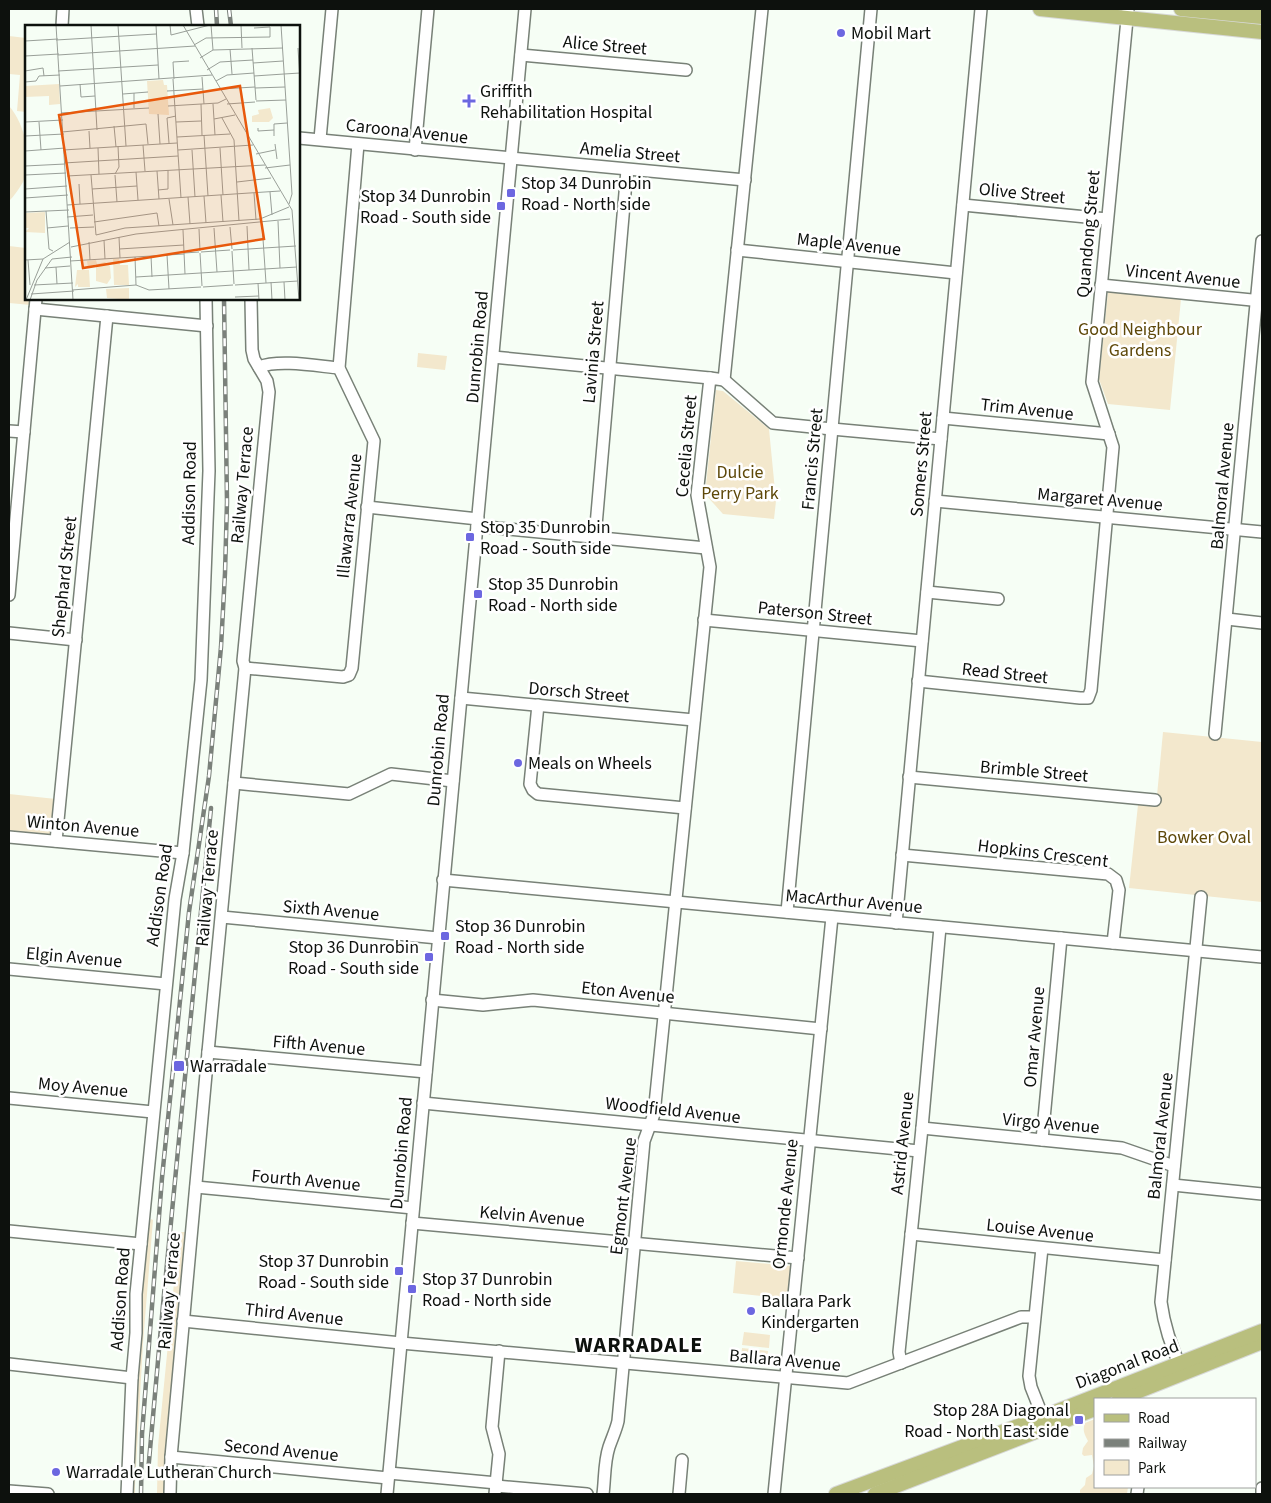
<svg xmlns="http://www.w3.org/2000/svg" width="1271" height="1503" viewBox="0 0 1271 1503" font-family="'Source Sans 3',sans-serif">
	<rect width="100%" height="100%" fill="#f6fef5"/>
	<g fill="#f3e8cd">
		<path d="M9 36 26 38V112L17 111 20 75 9 74Z"/>
		<path d="M9 106C25 124 33 159 23 182 19 189 14 196 9 201Z"/>
		<path d="M9 246 26 248V299H31V305L9 303Z"/>
		<path d="M1108 292 1181 299 1170 410 1108 404 1099 379Z"/>
		<path d="M418 353 447 356 445 370 417 367Z"/>
		<path d="M716 390 723 391 769 429 776 501 774 519 723 514 705 494Z"/>
		<path d="M1163 732 1262 742V902L1129 888 1138 805 1156 806Z"/>
		<path d="M9 794 56 799 52 832 47 836 9 832Z"/>
		<path d="M151 1219 153 1220 143 1343 135 1485V1494H132L134 1431 141 1334 142 1292 148 1225Z"/>
		<path d="M179 1232H187L166 1494H157L158 1446Z"/>
		<path d="M736 1261 792 1266 789 1299 733 1293Z"/>
		<path d="M744 1332 770 1335 769 1348 742 1345Z"/>
		<path d="M742 1348 768 1351 767 1362 741 1360Z"/>
		<path d="M1095 1419V1487H1128L1127 1494H1080V1490L1085 1485 1086 1478 1092 1474 1094 1466 1092 1455 1084 1456 1082 1454 1083 1448 1088 1441C1085 1435 1082 1431 1085 1423Z"/>
	</g>
	<g fill="none" stroke-linecap="round" stroke-linejoin="round">
		<g stroke="#788177" stroke-width="14">
			<g id="minor">
				<path d="M196 9 198 26"/>
				<path d="M62 26 63 9"/>
				<path d="M521 55 686 70"/>
				<path d="M299 138 745 180"/>
				<path d="M320 139 332 9"/>
				<path d="M415 150 428 9"/>
				<path d="M963 205 1107 219"/>
				<path d="M737 250 956 273"/>
				<path d="M1101 285 1262 301"/>
				<path d="M35 309 207 326"/>
				<path d="M493 357 710 378"/>
				<path d="M259 367C279 359 317 366 339 368"/>
				<path d="M724 380 773 423 832 429 941 439"/>
				<path d="M943 418 1109 434"/>
				<path d="M9 431 24 432"/>
				<path d="M935 501 1262 532"/>
				<path d="M367 507 478 519"/>
				<path d="M477 526 706 548"/>
				<path d="M595 537 627 170"/>
				<path d="M927 592 998 599"/>
				<path d="M9 595 36 299"/>
				<path d="M1227 619 1262 623"/>
				<path d="M704 620 922 641"/>
				<path d="M9 633 76 640"/>
				<path d="M245 668 343 677 349 675 352 668 374 441 339 368 358 144"/>
				<path d="M918 681 1080 698H1088L1091 690 1113 447 1092 382 1128 9"/>
				<path d="M461 698 694 720"/>
				<path d="M538 705 530 784 533 790 538 794 685 808"/>
				<path d="M1215 734 1262 241"/>
				<path d="M909 777 1155 800"/>
				<path d="M234 783 349 794 391 774 453 781"/>
				<path d="M9 837 183 853"/>
				<path d="M56 841 107 316"/>
				<path d="M902 855 1108 874 1116 880 1119 890 1113 943"/>
				<path d="M443 880 1262 957"/>
				<path d="M787 912 871 9"/>
				<path d="M222 917 438 938"/>
				<path d="M896 923 981 9"/>
				<path d="M9 969 166 984"/>
				<path d="M432 1000 483 1005 533 1000 821 1029"/>
				<path d="M208 1052 426 1072"/>
				<path d="M9 1098 153 1112"/>
				<path d="M423 1103 919 1151"/>
				<path d="M922 1128 1122 1148 1174 1166"/>
				<path d="M1042 1140 1061 938"/>
				<path d="M1173 1185 1262 1194"/>
				<path d="M196 1187 413 1208"/>
				<path d="M412 1223 798 1258"/>
				<path d="M9 1231 141 1244"/>
				<path d="M911 1234 1165 1260"/>
				<path d="M1042 1248 1029 1376 1031 1387 1046 1425"/>
				<path d="M183 1321 401 1343 848 1383 1021 1317H1034"/>
				<path d="M901 1363 899 1352 922 1128 940 927"/>
				<path d="M9 1364 132 1378"/>
				<path d="M1182 1370C1172 1349 1164 1325 1161 1302L1201 897"/>
				<path d="M171 1457 388 1478"/>
				<path d="M389 1473 497 1483"/>
				<path d="M496 1486 587 1494"/>
				<path d="M9 1491 48 1494"/>
				<path d="M127 1494 132 1378 136 1333V1294L141 1244 175 899 183 853 201 680 209 471 206 299"/>
				<path d="M170 1494 171 1457 208 1052 245 668 243 661 269 392 267 381 254 359 252 350 251 299"/>
				<path d="M387 1494 525 9"/>
				<path d="M495 1494 499 1454 492 1427 499 1351"/>
				<path d="M603 1494C605 1479 604 1462 609 1447 612 1438 616 1430 618 1421L644 1141 654 1114 710 567 697 495 710 378 724 380 762 9"/>
				<path d="M679 1494 682 1460"/>
				<path d="M774 1494 832 917"/>
				<path d="M1137 1494 1138 1487"/>
				<path d="M1262 1494V1488"/>
			</g>
		</g>
		<g stroke="#d8d9d8" stroke-width="16">
			<g id="major">
				<path d="M1040 9 1262 32"/>
				<path d="M1181 9 1262 17"/>
				<path d="M1119 1399 1262 1342"/>
				<path d="M836 1494 1042 1417 1262 1331"/>
				<path d="M875 1494 1095 1409"/>
			</g>
		</g>
		<use href="#minor" stroke="#fff" stroke-width="11"/>
		<use href="#major" stroke="#b9bf7e" stroke-width="14"/>
		<g stroke="#7b817b" stroke-width="4.5">
			<g id="rail">
				<path d="M216 9 217 26"/>
				<path d="M229 9 231 26"/>
				<path d="M148 1472 163 1305 211 808"/>
				<path d="M141 1494 142 1434 162 1178 189 912 209 776 221 647 225 573 227 502 224 299"/>
			</g>
		</g>
		<use href="#rail" stroke="#fff" stroke-width="2.5" stroke-dasharray="8" stroke-linecap="butt"/>
	</g>
	<g fill="#6c67e0" stroke="#fff" stroke-width="2">
		<circle cx="841" cy="33" r="5"/>
		<path d="M466.5 93.5h5v5h5v5h-5v5h-5v-5h-5v-5h5z"/>
		<rect x="506" y="188" width="10" height="10" rx="2.5"/>
		<rect x="496" y="201" width="10" height="10" rx="2.5"/>
		<rect x="465" y="532" width="10" height="10" rx="2.5"/>
		<rect x="473" y="589" width="10" height="10" rx="2.5"/>
		<circle cx="518" cy="763" r="5"/>
		<rect x="440" y="931" width="10" height="10" rx="2.5"/>
		<rect x="424" y="952" width="10" height="10" rx="2.5"/>
		<rect x="173" y="1060" width="12" height="12" rx="2.5"/>
		<rect x="394" y="1266" width="10" height="10" rx="2.5"/>
		<rect x="407" y="1284" width="10" height="10" rx="2.5"/>
		<circle cx="751" cy="1311" r="5"/>
		<rect x="1074" y="1415" width="10" height="10" rx="2.5"/>
		<circle cx="56" cy="1472" r="5"/>
	</g>
	<g text-anchor="middle" stroke-width="5" stroke-linejoin="round" paint-order="stroke">
		<g font-size="18" fill="#0d110d" stroke="#fff" text-anchor="start">
			<text x="851" y="39">Mobil Mart</text>
			<text x="480" y="97">Griffith<tspan x="480" dy="21">Rehabilitation Hospital</tspan></text>
			<text x="521" y="189">Stop 34 Dunrobin<tspan x="521" dy="21">Road - North side</tspan></text>
			<text x="491" y="202" text-anchor="end">Stop 34 Dunrobin<tspan x="491" dy="21">Road - South side</tspan></text>
			<text x="480" y="533">Stop 35 Dunrobin<tspan x="480" dy="21">Road - South side</tspan></text>
			<text x="488" y="590">Stop 35 Dunrobin<tspan x="488" dy="21">Road - North side</tspan></text>
			<text x="528" y="769">Meals on Wheels</text>
			<text x="455" y="932">Stop 36 Dunrobin<tspan x="455" dy="21">Road - North side</tspan></text>
			<text x="419" y="953" text-anchor="end">Stop 36 Dunrobin<tspan x="419" dy="21">Road - South side</tspan></text>
			<text x="190" y="1072">Warradale</text>
			<text x="389" y="1267" text-anchor="end">Stop 37 Dunrobin<tspan x="389" dy="21">Road - South side</tspan></text>
			<text x="422" y="1285">Stop 37 Dunrobin<tspan x="422" dy="21">Road - North side</tspan></text>
			<text x="761" y="1307">Ballara Park<tspan x="761" dy="21">Kindergarten</tspan></text>
			<text x="1069" y="1416" text-anchor="end">Stop 28A Diagonal<tspan x="1069" dy="21">Road - North East side</tspan></text>
			<text x="66" y="1478">Warradale Lutheran Church</text>
		</g>
		<g font-size="18" fill="#0d110d" stroke="#fff">
			<text transform="translate(605 45) rotate(5)" y="6">Alice Street</text>
			<text transform="translate(407 131) rotate(6)" y="6">Caroona Avenue</text>
			<text transform="translate(630 152) rotate(5)" y="6">Amelia Street</text>
			<text transform="translate(1022 193) rotate(6)" y="6">Olive Street</text>
			<text transform="translate(1088 234) rotate(-85)" y="6">Quandong Street</text>
			<text transform="translate(849 244) rotate(6)" y="6">Maple Avenue</text>
			<text transform="translate(1183 276) rotate(6)" y="6">Vincent Avenue</text>
			<text transform="translate(477 347) rotate(-85)" y="6">Dunrobin Road</text>
			<text transform="translate(593 352) rotate(-85)" y="6">Lavinia Street</text>
			<text transform="translate(1027 409) rotate(6)" y="6">Trim Avenue</text>
			<text transform="translate(686 446) rotate(-85)" y="6">Cecelia Street</text>
			<text transform="translate(812 459) rotate(-85)" y="6">Francis Street</text>
			<text transform="translate(921 464) rotate(-85)" y="6">Somers Street</text>
			<text transform="translate(242 485) rotate(-85)" y="6">Railway Terrace</text>
			<text transform="translate(1222 486) rotate(-85)" y="6">Balmoral Avenue</text>
			<text transform="translate(189 493) rotate(-89)" y="6">Addison Road</text>
			<text transform="translate(1100 499) rotate(5)" y="6">Margaret Avenue</text>
			<text transform="translate(349 516) rotate(-84)" y="6">Illawarra Avenue</text>
			<text transform="translate(64 577) rotate(-84)" y="6">Shephard Street</text>
			<text transform="translate(815 613) rotate(6)" y="6">Paterson Street</text>
			<text transform="translate(1005 673) rotate(6)" y="6">Read Street</text>
			<text transform="translate(579 692) rotate(5)" y="6">Dorsch Street</text>
			<text transform="translate(438 750) rotate(-85)" y="6">Dunrobin Road</text>
			<text transform="translate(1034 771) rotate(5)" y="6">Brimble Street</text>
			<text transform="translate(83 826) rotate(5)" y="6">Winton Avenue</text>
			<text transform="translate(1043 853) rotate(7)" y="6">Hopkins Crescent</text>
			<text transform="translate(207 888) rotate(-85)" y="6">Railway Terrace</text>
			<text transform="translate(159 895) rotate(-82)" y="6">Addison Road</text>
			<text transform="translate(854 901) rotate(5)" y="6">MacArthur Avenue</text>
			<text transform="translate(331 910) rotate(5)" y="6">Sixth Avenue</text>
			<text transform="translate(74 957) rotate(5)" y="6">Elgin Avenue</text>
			<text transform="translate(628 992) rotate(6)" y="6">Eton Avenue</text>
			<text transform="translate(1034 1037) rotate(-85)" y="6">Omar Avenue</text>
			<text transform="translate(319 1045) rotate(5)" y="6">Fifth Avenue</text>
			<text transform="translate(83 1087) rotate(5)" y="6">Moy Avenue</text>
			<text transform="translate(673 1110) rotate(6)" y="6">Woodfield Avenue</text>
			<text transform="translate(1051 1123) rotate(5)" y="6">Virgo Avenue</text>
			<text transform="translate(1160 1136) rotate(-84)" y="6">Balmoral Avenue</text>
			<text transform="translate(902 1143) rotate(-84)" y="6">Astrid Avenue</text>
			<text transform="translate(401 1153) rotate(-85)" y="6">Dunrobin Road</text>
			<text transform="translate(306 1180) rotate(5)" y="6">Fourth Avenue</text>
			<text transform="translate(623 1196) rotate(-83)" y="6">Egmont Avenue</text>
			<text transform="translate(785 1204) rotate(-84)" y="6">Ormonde Avenue</text>
			<text transform="translate(532 1216) rotate(5)" y="6">Kelvin Avenue</text>
			<text transform="translate(1040 1230) rotate(6)" y="6">Louise Avenue</text>
			<text transform="translate(169 1291) rotate(-85)" y="6">Railway Terrace</text>
			<text transform="translate(120 1299) rotate(-86)" y="6">Addison Road</text>
			<text transform="translate(294 1314) rotate(6)" y="6">Third Avenue</text>
			<text transform="translate(785 1360) rotate(5)" y="6">Ballara Avenue</text>
			<text transform="translate(1127 1364) rotate(-21)" y="6">Diagonal Road</text>
			<text transform="translate(281 1450) rotate(5)" y="6">Second Avenue</text>
		</g>
		<g font-size="18" fill="#5e4809" stroke="#fff">
			<text x="1140" y="335">Good Neighbour<tspan x="1140" dy="21">Gardens</tspan></text>
			<text x="740" y="478">Dulcie<tspan x="740" dy="21">Perry Park</tspan></text>
			<text x="1204" y="843">Bowker Oval</text>
		</g>
		<g font-size="22" font-weight="bold" letter-spacing="1" fill="#0d110d" stroke="#fff">
			<text x="639" y="1352">WARRADALE</text>
		</g>
	</g>
	<g transform="translate(25 25)">
		<rect width="275" height="275" fill="#f6fef5"/>
		<path d="M138 55 139 60H142L144 90 124 89 122 56ZM34 59 35 79 24 80V71L0 72V61ZM245 83 248 93 244 97H227V91L234 89 233 85ZM20 187V208L0 207 4 203H0V188ZM94 233 95 240H103L104 260H89L88 234ZM71 235 72 239 80 237 85 241 86 253 82 259 71 256V239L63 243 62 236ZM52 245H64L65 262H53V259L50 262ZM104 263V275L82 273 81 264Z" fill="#f3e8cd"/>
		<path fill="none" stroke="#999f98" stroke-width="1" d="M31 0 48 275M66 0 72 105M93 0 101 121M131 0 134 54M145 0 146 10 185 0M158 0 267 185 274 275M186 0 188 25M216 0 217 23M256 0 267 169 264 179M31 15 131 9M0 16 33 14M169 20 181 13 245 12V2L229 3M227 23 231 75M273 23 275 56M205 24 207 49M33 30 170 21M0 31 34 29M175 33 188 25 258 23M228 38 258 36M182 45 195 37 228 35M0 46 18 43 19 51M33 46 133 40M259 49 275 48M14 51 35 50M229 51 259 49M177 52 179 79M148 54 156 173M149 54 148 37 164 36M191 56 202 50 229 48M0 57 11 56 14 51M55 59 56 72 70 71M35 61 187 50M230 63 260 62M195 64 230 62M142 66 178 64M109 68V83M98 69 123 67M231 76 261 75M176 79 177 110M188 79 190 110M202 79 230 77M143 81 193 78 201 74M36 88 124 83M133 89 135 119M197 93 209 115 214 196M189 94 210 90M0 97 38 95M14 97 16 125M151 97 176 96M89 101 91 122M233 103V106L249 105M64 106 65 123M37 107 121 99 123 119M179 110 183 171M0 111 39 109M249 111V99L262 98M152 112 205 109M144 118 142 93 151 91M250 119 252 134M118 120 120 146M73 123 74 149M195 123 198 170M38 125 152 118M153 125 228 120M167 125 170 172M0 126 40 123M231 129 250 125M39 138 153 131M0 141 40 139M240 143 265 140M132 146 134 174M111 147 113 175M90 149 94 142 93 121M0 150 41 148M66 150 71 210 100 203 235 194 264 182M90 150 92 177M42 151 240 140M212 157 246 153M54 159 55 179M0 164 42 161M67 164 112 161M133 165 143 164V145M245 167 247 190M229 168 231 195M196 170 198 197M179 171 181 198M163 172 165 199M0 173 43 170M144 174 148 200M42 180 255 166M21 186 24 224 28 226M0 187 44 185M42 192 68 190M253 196 255 243M69 197 132 188 134 201M237 199 241 258M222 201 224 245M205 202 207 224M22 203 43 201M45 203 69 202M189 203 192 247M174 204 175 226M158 205 160 249M94 212 95 233M79 215 80 234M64 217 65 235M46 222 111 209 265 194M94 224 159 220M208 225 271 221M207 226 209 259M176 227 205 225M159 228 174 227M175 228 177 261M142 230 144 264M126 231 127 252M0 235 18 234M3 235 5 260M45 236 159 229M31 242 32 259M20 243 45 241M111 252 272 242M246 257 247 275M259 257 260 275M233 258 234 275M9 260 48 258M111 260 124 265 176 262M210 260 273 256M178 262 208 260M47 265 111 260 110 232M6 269 49 266M210 272 234 271M1 275 18 234 45 217M5 275 12 255 27 234 47 232"/>
		<path fill="#e8590c" fill-opacity="0.15" stroke="#e8590c" stroke-width="2.5" d="M215 61 239 214 58 243 34 90Z"/>
		<rect width="275" height="275" fill="none" stroke="#0d110d" stroke-width="2.5"/>
	</g>
	<rect width="1271" height="1503" fill="none" stroke="#0d110d" stroke-width="20"/>
	<rect x="1094" y="1398" width="162" height="90" fill="#ffffff" stroke="#9ea09e"/>
	<rect x="1104" y="1414" width="25" height="8" fill="#b9bf7e" stroke="#9ea09e"/>
	<text x="1138" y="1423" font-size="15" fill="#0d110d">Road</text>
	<rect x="1104" y="1439" width="25" height="8" fill="#7b817b" stroke="#9ea09e"/>
	<text x="1138" y="1448" font-size="15" fill="#0d110d">Railway</text>
	<rect x="1104" y="1460" width="25" height="15" fill="#f3e8cd" stroke="#9ea09e"/>
	<text x="1138" y="1473" font-size="15" fill="#0d110d">Park</text>
</svg>
